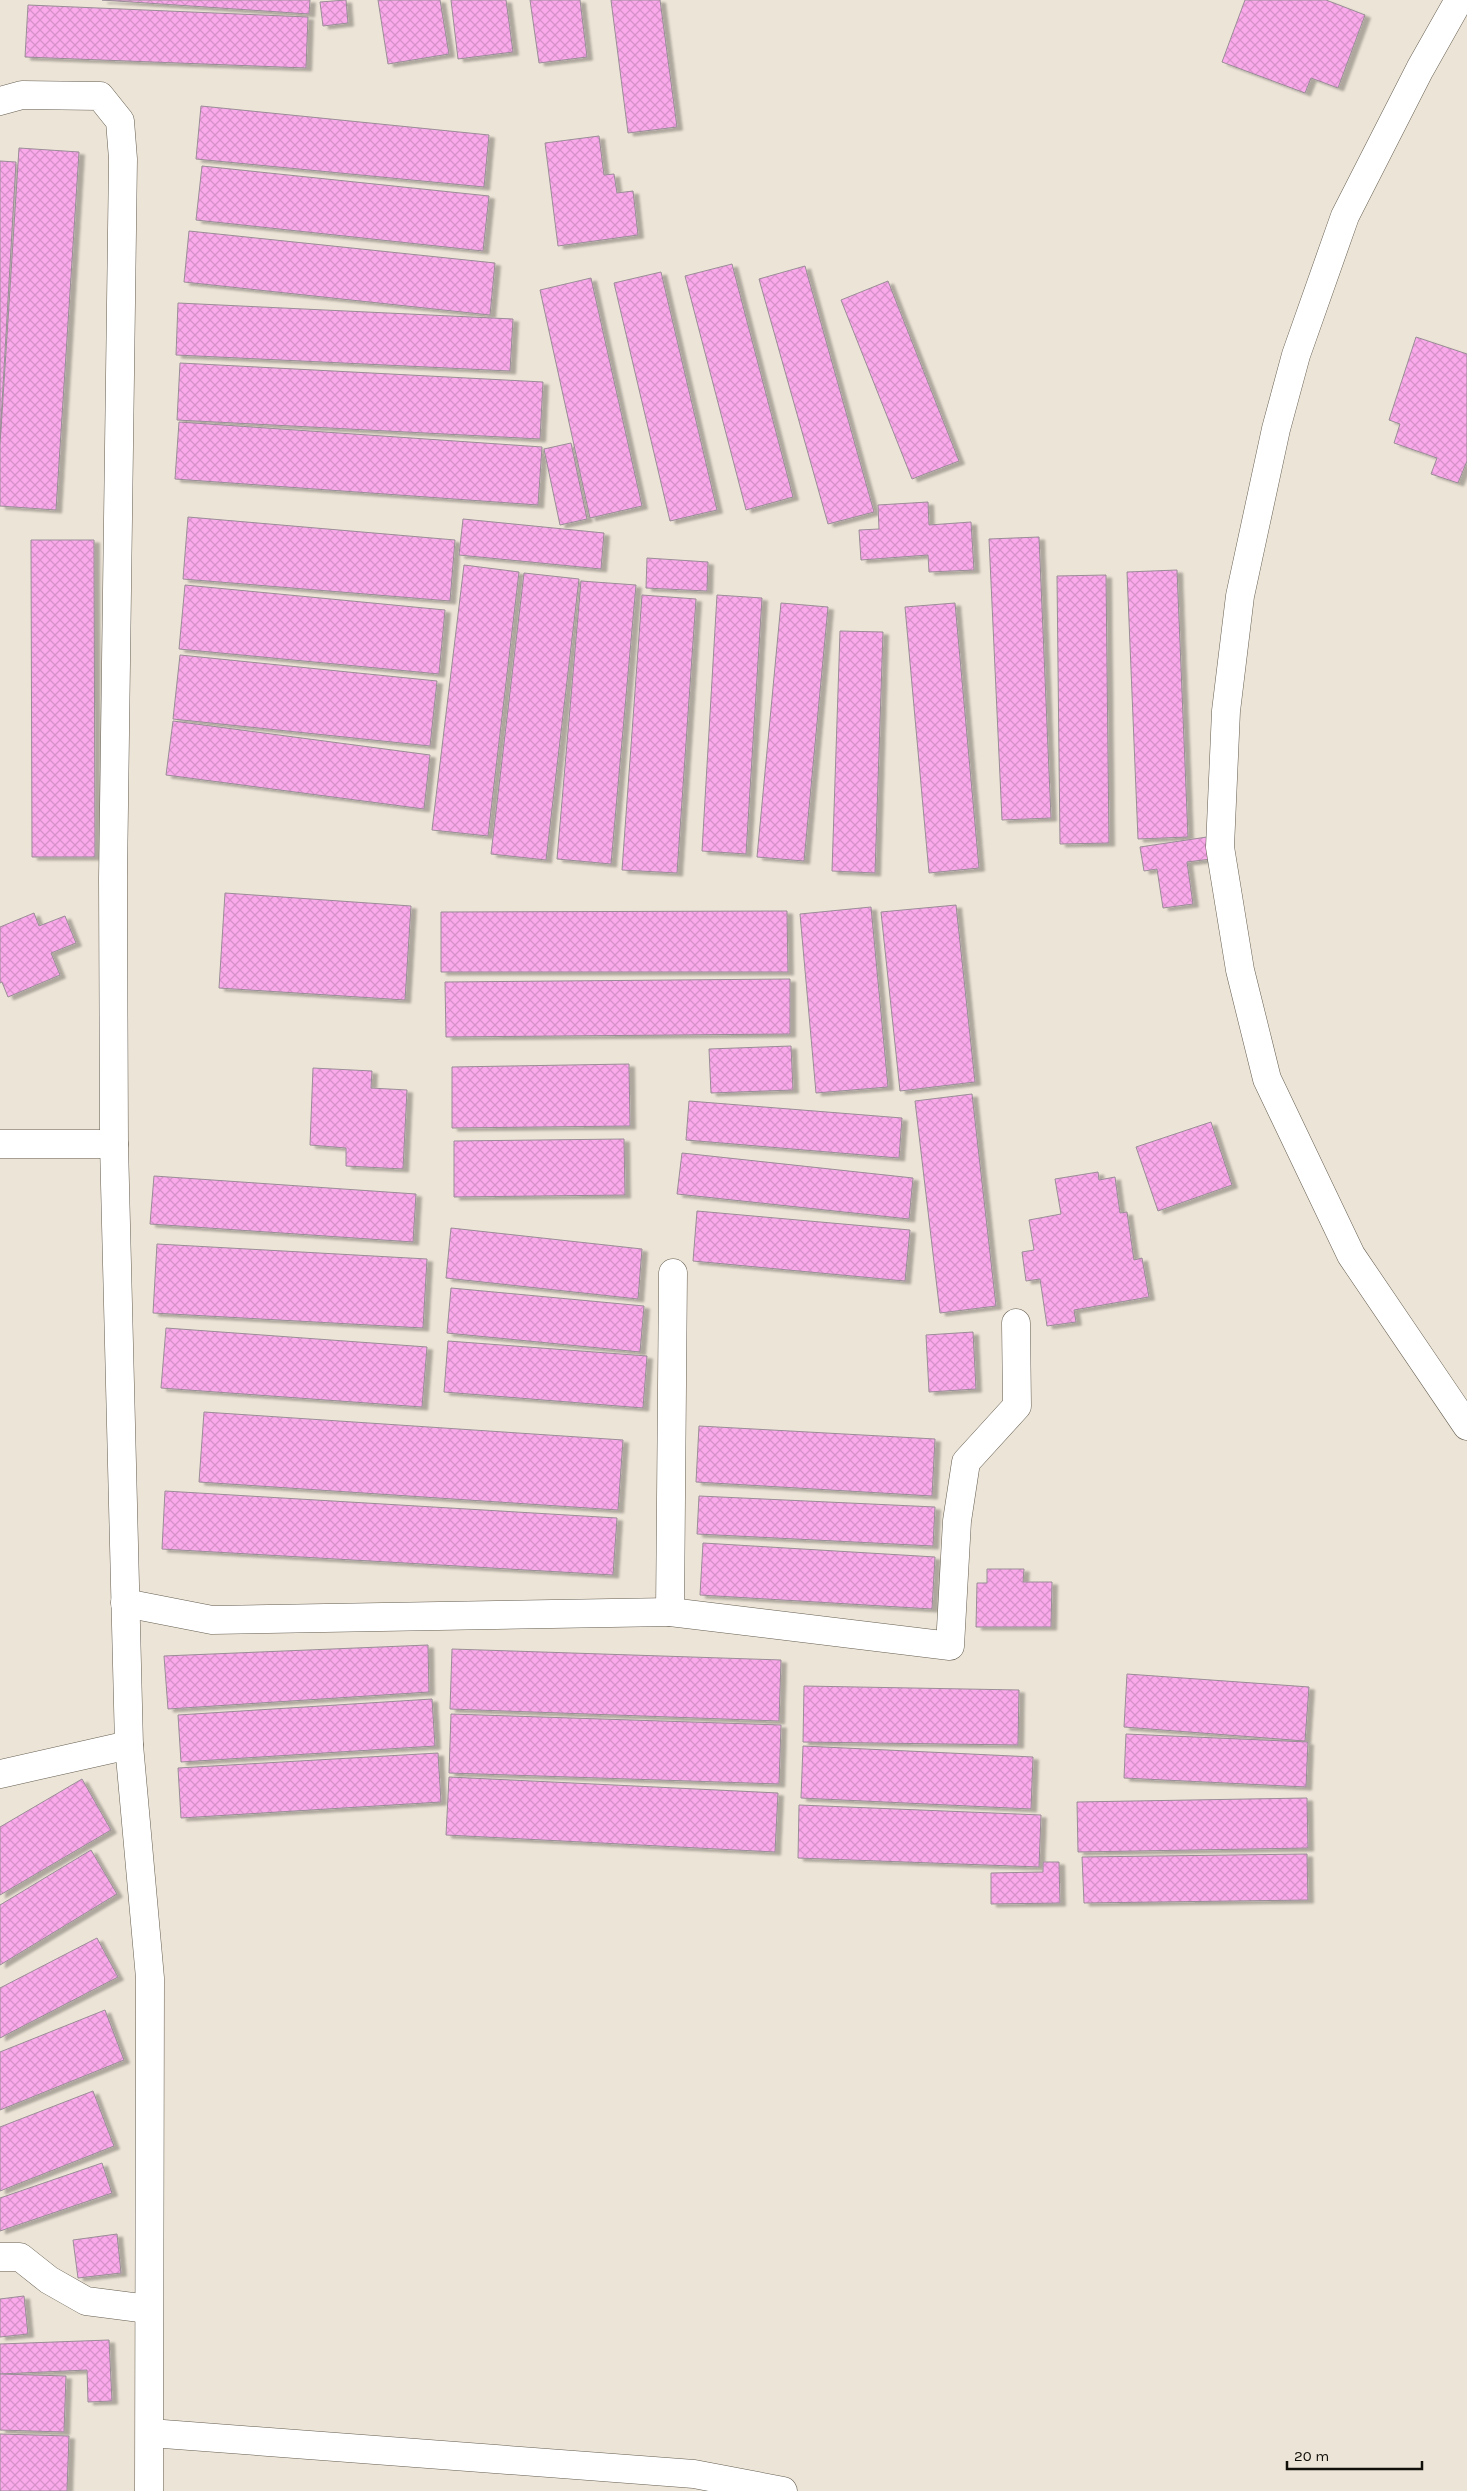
<svg xmlns="http://www.w3.org/2000/svg" width="1467" height="2491" viewBox="0 0 1467 2491" font-family="Karla,sans-serif">
	<defs>
		<pattern id="building-cross-hatch" width="8" height="8" patternUnits="userSpaceOnUse" patternTransform="scale(1.25)"><rect width="8" height="8" fill="#faaaeb"/><path d="M0 0l8 8M0 8l8-8" fill="none" stroke="#d591c8"/></pattern>
		<filter id="shadow"><feDropShadow dx="5.5" dy="3" stdDeviation="1" flood-color="#0004"/></filter>
	</defs>
	<rect width="100%" height="100%" fill="#ece4d6"/>
	<g fill="url(#building-cross-hatch)" stroke="#9a8d97" filter="url(#shadow)">
		<path d="M102 0H310L309 14Z"/>
		<path d="M346 0 348 23 323 26 320 2Z"/>
		<path d="M378 0H440L449 54 388 64Z"/>
		<path d="M451 0H506L513 52 458 59Z"/>
		<path d="M530 0H580L587 57 539 63Z"/>
		<path d="M611 0H660L677 127 628 133Z"/>
		<path d="M1245 0H1326L1365 15 1338 88 1311 78 1305 93 1222 62Z"/>
		<path d="M28 5 308 17 306 68 25 57Z"/>
		<path d="M201 106 489 135 484 187 196 159Z"/>
		<path d="M599 136 604 175 614 174 617 193 633 191 638 235 558 246 545 143Z"/>
		<path d="M19 148 79 152 56 510 0 506V445Z"/>
		<path d="M0 161 16 162 0 438Z"/>
		<path d="M202 166 489 196 483 251 196 220Z"/>
		<path d="M189 231 495 263 490 315 184 282Z"/>
		<path d="M732 264 793 497 746 510 685 276Z"/>
		<path d="M805 266 874 512 828 524 759 279Z"/>
		<path d="M661 272 717 510 670 521 614 283Z"/>
		<path d="M591 278 642 506 590 518 540 290Z"/>
		<path d="M888 281 959 461 912 479 841 300Z"/>
		<path d="M178 303 513 319 510 371 176 355Z"/>
		<path d="M1416 337 1467 354V461L1458 483 1431 474 1437 458 1394 443 1400 424 1389 420Z"/>
		<path d="M180 363 543 382 540 439 177 420Z"/>
		<path d="M179 422 542 447 538 505 175 479Z"/>
		<path d="M571 443 587 519 560 525 544 449Z"/>
		<path d="M928 502 929 525 971 522 974 570 929 572 928 555 861 560 859 530 879 529 878 505Z"/>
		<path d="M188 517 455 540 450 601 183 579Z"/>
		<path d="M463 519 604 533 601 569 459 555Z"/>
		<path d="M1039 537 1051 818 1002 820 989 539Z"/>
		<path d="M31 540H94L95 857H32Z"/>
		<path d="M647 558 708 562 707 591 646 588Z"/>
		<path d="M464 565 519 572 488 836 432 830Z"/>
		<path d="M1177 570 1188 837 1138 839 1127 572Z"/>
		<path d="M524 573 579 579 546 860 491 854Z"/>
		<path d="M1106 575 1109 843 1060 844 1057 576Z"/>
		<path d="M581 581 636 585 611 864 557 859Z"/>
		<path d="M185 585 445 610 439 674 179 649Z"/>
		<path d="M642 595 696 599 677 873 622 870Z"/>
		<path d="M717 595 762 598 746 854 702 851Z"/>
		<path d="M781 603 828 607 804 861 757 857Z"/>
		<path d="M955 603 979 868 929 873 905 607Z"/>
		<path d="M840 631 883 632 875 873 832 871Z"/>
		<path d="M180 655 437 681 430 746 173 719Z"/>
		<path d="M173 721 430 755 424 809 166 775Z"/>
		<path d="M1207 837 1211 859 1187 862 1193 904 1163 908 1157 869 1144 871 1140 847Z"/>
		<path d="M225 893 411 906 405 1000 219 988Z"/>
		<path d="M956 905 975 1082 900 1091 881 912Z"/>
		<path d="M871 907 888 1087 816 1093 800 914Z"/>
		<path d="M787 911 788 972H441V912Z"/>
		<path d="M34 913 39 926 65 916 76 943 51 953 60 975 8 997 2 982 0 983V927Z"/>
		<path d="M790 979V1034L446 1037 445 982Z"/>
		<path d="M791 1046 793 1090 711 1093 709 1049Z"/>
		<path d="M629 1064 630 1126 452 1128V1067Z"/>
		<path d="M313 1068 372 1071 371 1088 407 1090 403 1169 346 1166V1148L310 1145Z"/>
		<path d="M972 1094 996 1306 940 1313 915 1101Z"/>
		<path d="M689 1101 902 1118 899 1158 686 1140Z"/>
		<path d="M1211 1122 1232 1185 1158 1211 1136 1147Z"/>
		<path d="M624 1139 625 1195 454 1197V1141Z"/>
		<path d="M682 1153 913 1178 909 1219 677 1194Z"/>
		<path d="M1098 1172 1099 1180 1115 1177 1120 1213 1127 1212 1134 1260 1142 1258 1149 1297 1074 1310 1076 1322 1047 1326 1040 1279 1026 1281 1022 1252 1034 1250 1029 1220 1061 1214 1055 1179Z"/>
		<path d="M154 1176 416 1194 413 1242 150 1224Z"/>
		<path d="M697 1211 910 1230 905 1281 693 1261Z"/>
		<path d="M451 1228 642 1249 638 1299 446 1278Z"/>
		<path d="M157 1244 427 1259 423 1328 153 1313Z"/>
		<path d="M451 1288 644 1306 640 1352 447 1333Z"/>
		<path d="M166 1328 427 1347 422 1407 161 1388Z"/>
		<path d="M973 1332 976 1389 929 1392 926 1335Z"/>
		<path d="M448 1341 647 1356 643 1408 444 1392Z"/>
		<path d="M204 1412 623 1440 618 1510 199 1482Z"/>
		<path d="M699 1426 935 1439 932 1496 696 1482Z"/>
		<path d="M165 1491 617 1518 613 1575 162 1549Z"/>
		<path d="M699 1496 935 1507 933 1546 697 1534Z"/>
		<path d="M703 1543 935 1557 932 1609 700 1595Z"/>
		<path d="M987 1569H1024L1023 1582H1052L1051 1627H976L977 1583H987Z"/>
		<path d="M428 1645 429 1692 168 1709 164 1656Z"/>
		<path d="M452 1649 781 1660 779 1721 450 1709Z"/>
		<path d="M1127 1674 1309 1687 1305 1741 1124 1727Z"/>
		<path d="M804 1686 1019 1690 1018 1745 803 1742Z"/>
		<path d="M432 1699 435 1746 181 1762 178 1715Z"/>
		<path d="M451 1714 781 1725 779 1784 449 1773Z"/>
		<path d="M1126 1734 1308 1742 1306 1787 1124 1778Z"/>
		<path d="M803 1746 1033 1757 1031 1809 801 1798Z"/>
		<path d="M438 1753 441 1802 181 1818 178 1768Z"/>
		<path d="M449 1777 778 1793 775 1852 446 1835Z"/>
		<path d="M82 1779 111 1830 0 1895V1827Z"/>
		<path d="M1307 1798 1308 1848 1078 1852 1077 1802Z"/>
		<path d="M799 1805 1041 1815 1039 1867 798 1858Z"/>
		<path d="M91 1850 117 1894 0 1965V1905Z"/>
		<path d="M1307 1854 1308 1900 1084 1903 1082 1857Z"/>
		<path d="M1043 1862H1059L1060 1903 991 1904V1873L1043 1872Z"/>
		<path d="M97 1938 118 1977 0 2038V1988Z"/>
		<path d="M105 2010 124 2060 0 2110V2052Z"/>
		<path d="M93 2091 114 2146 0 2191V2127Z"/>
		<path d="M102 2163 112 2193 0 2231V2198Z"/>
		<path d="M117 2234 121 2273 78 2278 73 2240Z"/>
		<path d="M24 2296 28 2334 0 2337V2299Z"/>
		<path d="M109 2340 112 2401 88 2402 87 2370 0 2374V2344Z"/>
		<path d="M0 2374 66 2376 64 2432 0 2430Z"/>
		<path d="M0 2434 69 2436 67 2491H0Z"/>
	</g>
	<g fill="none" stroke-linecap="round" stroke-linejoin="round">
		<g stroke="#655e51" stroke-width="29">
			<g id="street">
				<path d="M1459 0 1420 69 1345 216 1296 355 1276 429 1240 596 1226 711 1220 847 1240 970 1267 1079 1351 1255 1467 1426"/>
				<path d="M0 101 22 95 100 96 120 121 123 159 113 878 114 1144 129 1745 150 1978 149 2491"/>
				<path d="M0 1144H114"/>
				<path d="M125 1603 212 1620 670 1612 673 1273"/>
				<path d="M670 1612 950 1646 957 1521 966 1462 1017 1406 1016 1323"/>
				<path d="M0 1774 129 1745"/>
				<path d="M0 2257H20L49 2280 86 2301 148 2309"/>
				<path d="M150 2433 694 2474 783 2491"/>
			</g>
		</g>
		<use href="#street" stroke="#fff" stroke-width="28"/>
	</g>
	<path d="M1287 2461v8h135v-8" fill="none" stroke="#110f0a" stroke-width="2.5"/>
	<text x="1294" y="2461" font-size="15" fill="#110f0a" stroke="#ece4d6" stroke-width="4" paint-order="stroke">20 m</text>
</svg>
